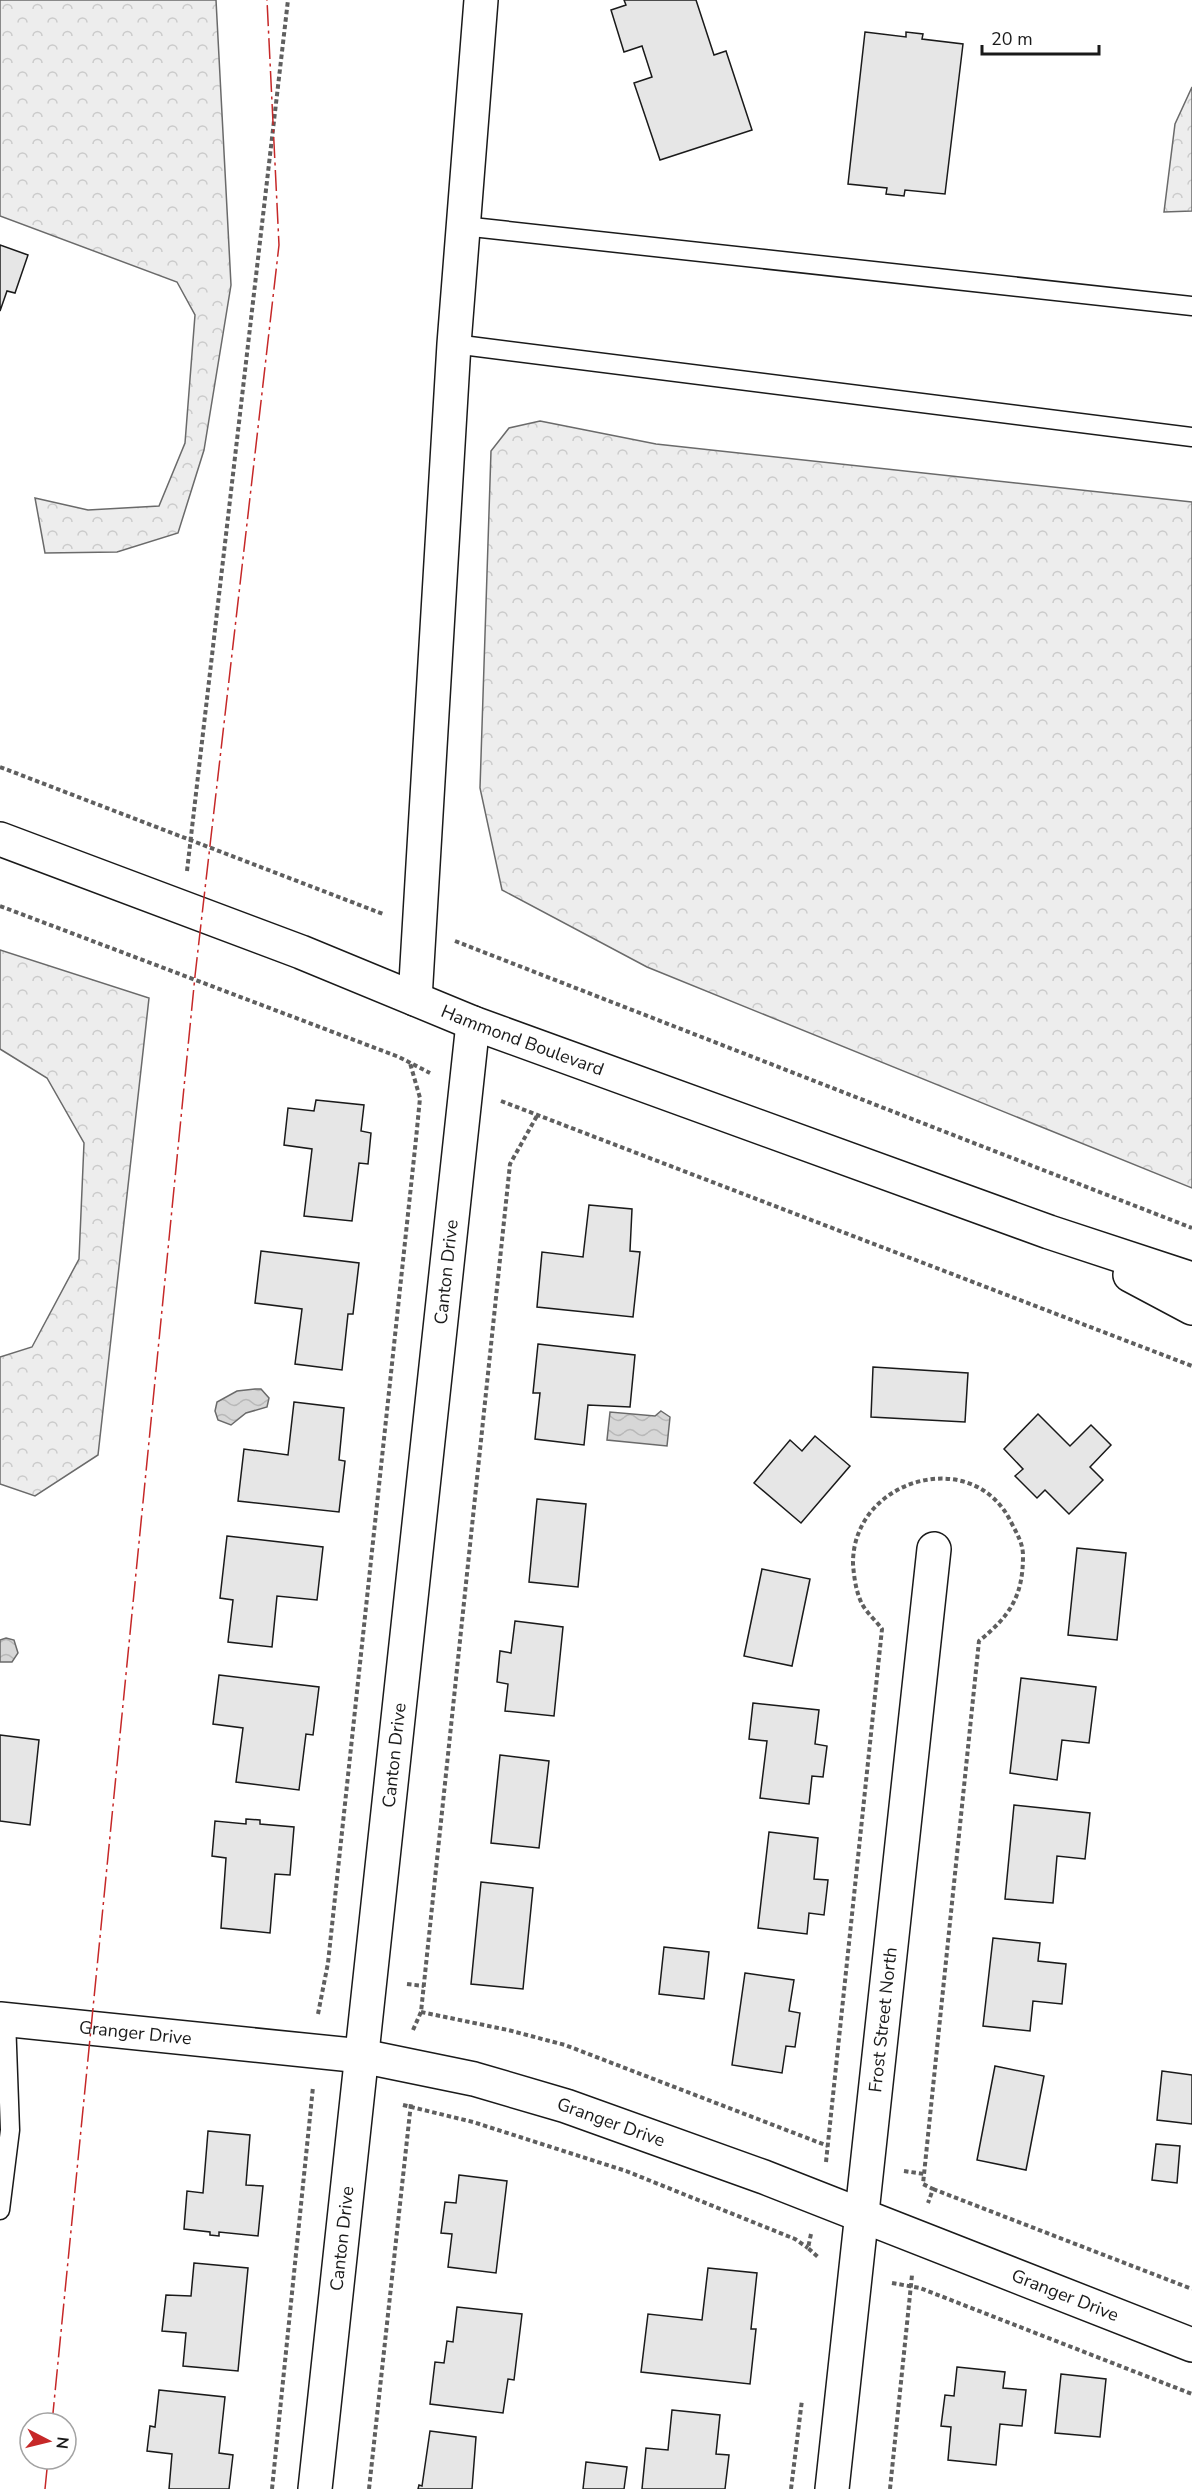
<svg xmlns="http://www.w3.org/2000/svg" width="1192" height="2489" viewBox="0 0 1192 2489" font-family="'Nunito Sans',sans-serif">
	<defs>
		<pattern id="forest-crowns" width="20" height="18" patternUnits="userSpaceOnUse" patternTransform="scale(1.5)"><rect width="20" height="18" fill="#ededed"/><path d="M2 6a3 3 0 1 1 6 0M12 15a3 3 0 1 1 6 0" fill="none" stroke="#cbcbcb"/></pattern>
		<pattern id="water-waves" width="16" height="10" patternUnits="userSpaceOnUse" patternTransform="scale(1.5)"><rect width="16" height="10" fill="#d7d7d7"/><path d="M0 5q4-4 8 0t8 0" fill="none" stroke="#b8b8b8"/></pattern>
	</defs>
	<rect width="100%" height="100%" fill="#fff"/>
	<g fill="url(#forest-crowns)" stroke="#6a6a6a" stroke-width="1.5">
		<path d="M0 0H216L231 285 204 450 178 533 117 552 45 553 35 498 88 510 159 506 185 443 195 315 177 282 0 216Z"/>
		<path d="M1192 87V211L1164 212 1175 124Z"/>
		<path d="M540 421 656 444 1192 502V1188L647 967 502 890 480 788 491 451 509 428Z"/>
		<path d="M0 950 149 998 98 1455 35 1496 0 1484V1357L32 1347 79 1259 84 1143 47 1078 0 1049Z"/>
	</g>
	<g fill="url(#water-waves)" stroke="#6a6a6a" stroke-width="1.5">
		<path d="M255 1389H261L269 1398 267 1407 246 1413 231 1425 218 1420 215 1411 217 1402 237 1391Z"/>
		<path d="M661 1411 670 1417 667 1446 607 1440 610 1412 655 1416Z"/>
		<path d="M6 1638 14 1640 18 1653 12 1662H0V1640Z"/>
	</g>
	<g fill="#e6e6e6" stroke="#1a1a1a" stroke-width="1.5">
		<path d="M624 0H696L714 55 726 51 752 130 660 160 634 83 652 77 642 46 624 52 611 10 626 5Z"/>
		<path d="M865 32 906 37V32L923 34 922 39 963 44 945 194 905 190 904 196 886 194 887 188 848 184Z"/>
		<path d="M0 245 28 255 15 293 7 291 0 311Z"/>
		<path d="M316 1100 364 1105 361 1131 371 1133 368 1164 359 1163 352 1221 304 1216 312 1149 284 1145 288 1108 314 1111Z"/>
		<path d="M589 1205 632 1209 630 1251 640 1252 633 1317 537 1307 542 1252 583 1257Z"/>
		<path d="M261 1251 359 1263 353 1314H348L342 1370 295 1364 302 1309 255 1303Z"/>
		<path d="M538 1344 635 1355 630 1407 588 1405 584 1445 535 1439 540 1393H533Z"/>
		<path d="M873 1367 968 1373 965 1422 871 1417Z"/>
		<path d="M294 1402 344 1408 339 1460 345 1461 339 1512 238 1501 244 1449 288 1455Z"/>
		<path d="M1038 1414 1070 1446 1091 1425 1111 1445 1090 1467 1103 1480 1069 1514 1045 1490 1037 1498 1015 1476 1023 1469 1004 1449Z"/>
		<path d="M815 1436 850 1466 801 1523 754 1483 790 1440 802 1451Z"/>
		<path d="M537 1499 586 1504 578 1587 529 1582Z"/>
		<path d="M227 1536 323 1547 317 1600 277 1596 272 1647 228 1642 233 1600 220 1598Z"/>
		<path d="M1077 1548 1126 1553 1117 1640 1068 1635Z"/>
		<path d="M762 1569 810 1579 792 1666 744 1656Z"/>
		<path d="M515 1621 563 1627 554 1716 505 1711 508 1684 497 1682 500 1651 511 1653Z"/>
		<path d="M219 1675 319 1687 313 1735 306 1734 299 1790 236 1782 243 1728 213 1724Z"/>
		<path d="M1021 1678 1096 1687 1089 1743 1062 1740 1057 1780 1010 1773Z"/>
		<path d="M753 1703 819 1710 815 1744 827 1746 823 1777 812 1776 809 1804 760 1798 767 1741 749 1739Z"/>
		<path d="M0 1735 39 1740 30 1825 0 1821Z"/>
		<path d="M500 1755 549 1761 539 1848 491 1843Z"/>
		<path d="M1014 1805 1090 1813 1085 1859 1057 1856 1053 1903 1005 1899Z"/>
		<path d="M246 1819 260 1820V1824L294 1827 290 1875 275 1874 270 1933 221 1928 226 1858 212 1856 215 1821 246 1824Z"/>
		<path d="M769 1832 818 1838 814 1879 828 1880 824 1915 809 1913 807 1934 758 1928Z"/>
		<path d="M481 1882 533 1888 523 1989 471 1984Z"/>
		<path d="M993 1938 1040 1943 1038 1961 1066 1964 1062 2004 1033 2001 1030 2031 983 2026Z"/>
		<path d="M664 1947 709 1952 704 1999 659 1994Z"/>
		<path d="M745 1973 794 1980 789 2011 800 2013 795 2047 786 2046 782 2073 732 2065Z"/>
		<path d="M995 2066 1044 2076 1026 2170 977 2160Z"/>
		<path d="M1162 2071 1192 2075V2124L1157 2120Z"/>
		<path d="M208 2131 250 2135 246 2185 263 2186 258 2236 219 2232V2236L210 2235V2232L184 2229 187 2191 203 2193Z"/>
		<path d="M1156 2144 1180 2146 1177 2183 1152 2180Z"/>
		<path d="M459 2175 507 2181 496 2273 448 2267 452 2234 441 2233 445 2202 456 2203Z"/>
		<path d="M194 2263 248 2268 238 2371 183 2366 186 2333 162 2331 166 2295 191 2296Z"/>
		<path d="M708 2268 757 2273 751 2329H756L750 2384 641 2372 648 2314 702 2320Z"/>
		<path d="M457 2307 522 2314 514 2380 508 2379 503 2413 430 2404 435 2362 444 2363 447 2341 453 2342Z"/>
		<path d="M957 2367 1005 2372 1003 2388 1026 2390 1022 2426 1000 2424 996 2465 948 2460 951 2427 941 2426 945 2395 954 2396Z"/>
		<path d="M1061 2374 1106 2379 1100 2437 1055 2433Z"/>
		<path d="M159 2390 225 2397 219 2453 233 2455 229 2489H169L172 2454 147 2451 150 2426 155 2427Z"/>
		<path d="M672 2410 720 2415 716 2454 729 2455 725 2489H642L646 2448 668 2450Z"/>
		<path d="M430 2431 476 2437 472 2489H418L419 2485 422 2486Z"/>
		<path d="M586 2462 627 2467 624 2489H583Z"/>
	</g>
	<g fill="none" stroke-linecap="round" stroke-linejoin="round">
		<g stroke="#1a1a1a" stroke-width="21">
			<g id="service">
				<path d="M463 226 1192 306"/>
				<path d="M454 344 1192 437"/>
				<path d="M0 2210 10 2130 6 2019"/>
			</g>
		</g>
		<g stroke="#1a1a1a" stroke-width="36">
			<g id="minor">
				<path d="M415 999 454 344 481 0"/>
				<path id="s1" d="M0 2019 362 2056 474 2079 566 2106 764 2177 1192 2345"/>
				<path id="s2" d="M315 2489 473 1023"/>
				<path id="s3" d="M832 2489 934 1549"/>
			</g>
		</g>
		<g stroke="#1a1a1a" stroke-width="36">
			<g id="tertiary">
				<path id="s4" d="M0 839 301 952 473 1023 1049 1232 1192 1279"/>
				<path d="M1130 1275 1192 1308"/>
			</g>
		</g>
		<g stroke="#5f5f5f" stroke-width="4" stroke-dasharray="4.5 3" stroke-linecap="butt">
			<path d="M0 767 383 914"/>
			<path d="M187 871 288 0"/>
			<path d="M0 906 399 1057 430 1073"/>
			<path d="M455 941 1192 1228"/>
			<path d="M501 1101 1192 1366"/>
			<path d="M407 1984 424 1986"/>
			<path d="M421 2012 508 2030 565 2045 828 2146"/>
			<path d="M318 2014 328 1963 416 1139 420 1098 410 1063"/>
			<path d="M413 2030 421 2012 510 1164 538 1114"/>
			<path d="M403 2105 473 2122 626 2171 795 2239 808 2248"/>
			<path d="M826 2162 882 1629C876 1621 867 1613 862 1604 856 1592 854 1577 853 1564 852 1479 973 1444 1011 1522 1017 1534 1023 1543 1023 1556 1023 1596 1010 1616 979 1641L926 2155 923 2184 933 2189 928 2203"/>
			<path d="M904 2171 924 2174"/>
			<path d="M933 2189 1192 2289"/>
			<path d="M811 2234 808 2248 818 2257"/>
			<path d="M892 2283 920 2288 1192 2394"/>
			<path d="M272 2489 313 2087"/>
			<path d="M369 2489 411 2103"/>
			<path d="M791 2489 802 2400"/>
			<path d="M890 2489 912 2275"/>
		</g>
		<use href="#service" stroke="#fff" stroke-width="18"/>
		<use href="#minor" stroke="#fff" stroke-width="33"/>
		<use href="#tertiary" stroke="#fff" stroke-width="33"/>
		<g stroke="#c62828" stroke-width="1.5" stroke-dasharray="21 4.5 3 4.5" stroke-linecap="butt">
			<path d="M52 2423 195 976 279 245 267 0"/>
			<path d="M45 2489 48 2459"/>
		</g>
	</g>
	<g text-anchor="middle" stroke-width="4.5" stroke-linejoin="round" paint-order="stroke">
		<g font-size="18" fill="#1a1a1a" stroke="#fff">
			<text dy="6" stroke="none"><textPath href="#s4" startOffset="560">Hammond Boulevard</textPath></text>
			<text dy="6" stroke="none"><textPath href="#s2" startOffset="1224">Canton Drive</textPath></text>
			<text dy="6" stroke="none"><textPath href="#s2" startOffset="738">Canton Drive</textPath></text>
			<text dy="6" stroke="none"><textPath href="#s3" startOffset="472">Frost Street North</textPath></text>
			<text dy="6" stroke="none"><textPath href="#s1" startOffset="136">Granger Drive</textPath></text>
			<text dy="6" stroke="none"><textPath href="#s1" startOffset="622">Granger Drive</textPath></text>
			<text dy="6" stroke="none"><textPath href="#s2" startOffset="252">Canton Drive</textPath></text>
			<text dy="6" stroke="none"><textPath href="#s1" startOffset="1108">Granger Drive</textPath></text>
		</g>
	</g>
	<g transform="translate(48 2441) rotate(97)"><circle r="28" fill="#ffffff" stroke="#a3a3a3" stroke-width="1.5"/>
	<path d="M0-4.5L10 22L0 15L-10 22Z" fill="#c62828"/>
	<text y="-9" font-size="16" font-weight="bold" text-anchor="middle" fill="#1a1a1a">N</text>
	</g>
	<path d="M982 45v9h117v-9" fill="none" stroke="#1a1a1a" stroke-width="3"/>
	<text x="991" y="45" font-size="18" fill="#1a1a1a" stroke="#ffffff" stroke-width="4.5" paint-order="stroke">20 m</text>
</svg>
